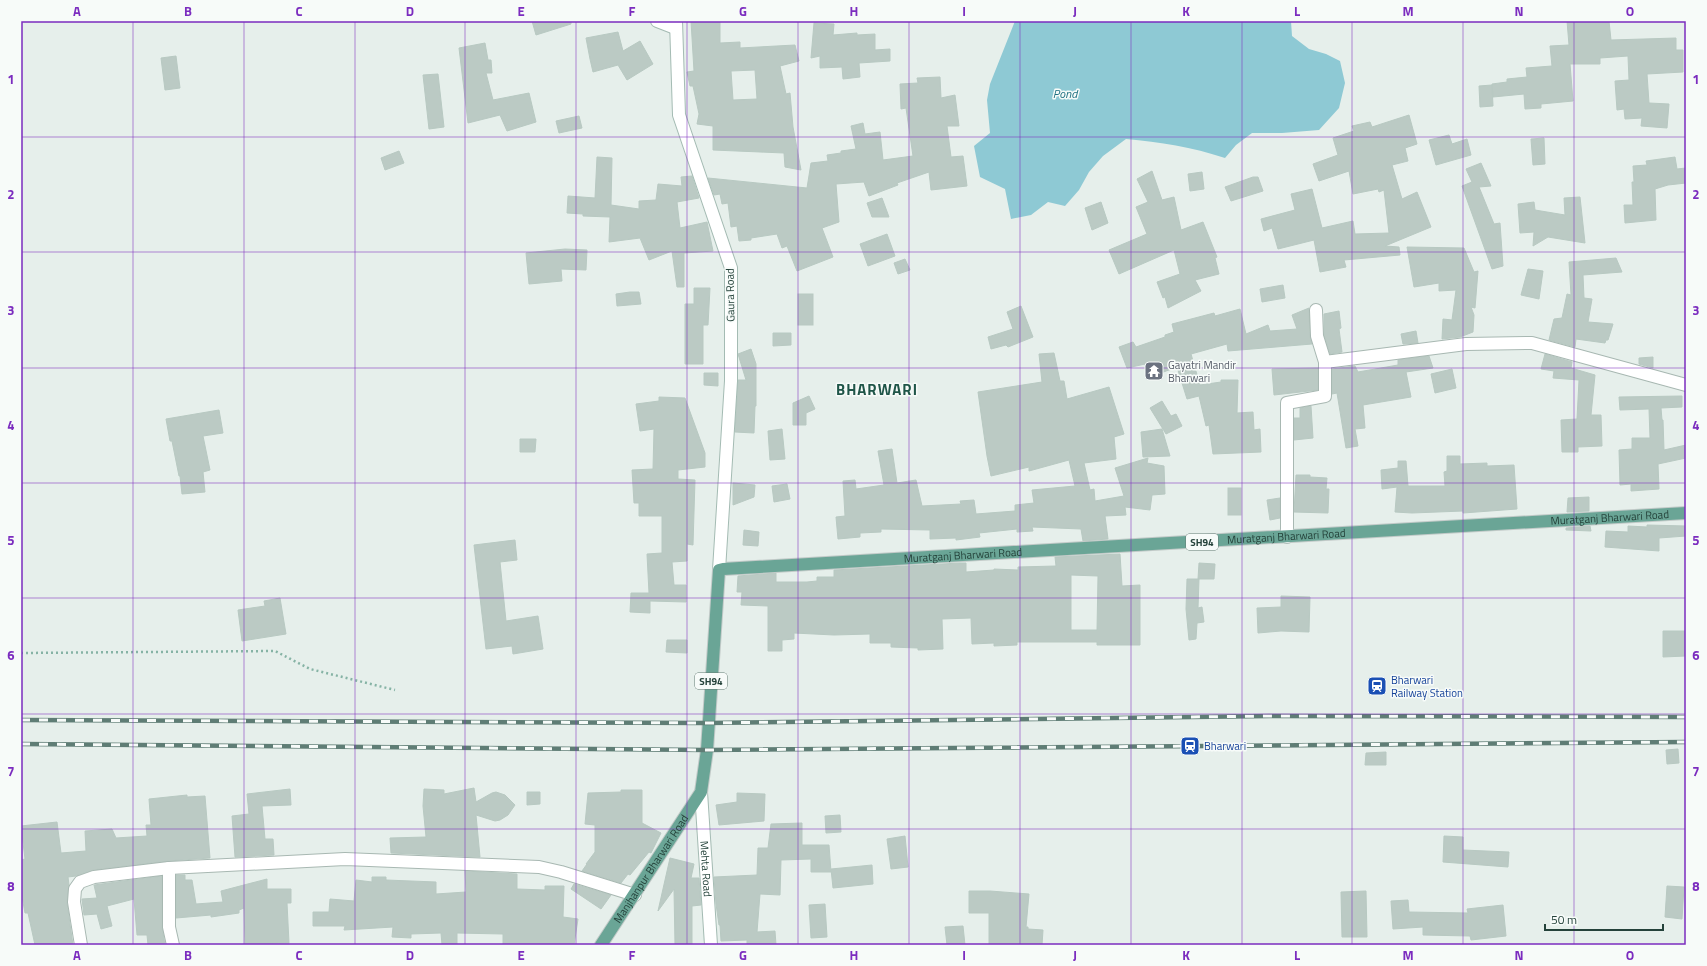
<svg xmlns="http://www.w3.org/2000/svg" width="1707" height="966" viewBox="0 0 1707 966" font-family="'Titillium Web',sans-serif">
	<rect width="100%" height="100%" fill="#e6efeb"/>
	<path fill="#8ec9d4" d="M1015 21H1291L1292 36 1309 49 1326 54 1340 61 1345 83 1339 108 1319 130 1282 133H1252L1236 145 1225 158C1192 147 1160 142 1126 139L1103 156 1089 172 1079 190 1065 206 1048 202 1031 215 1011 219 1005 189 980 177 974 146 990 133 987 100 990 84Z"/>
	<g fill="#bbcac4" stroke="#b8c9c2" fill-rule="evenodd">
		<path d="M532 21H571V24L536 35Z"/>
		<path d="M691 21H720V43L740 42V48L795 45 799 61 780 66 786 94 790 93 793 127 801 170 785 167 784 153 713 150V126L697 124 699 114 693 86H690L687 72 694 71ZM755 70 757 99 733 100 731 71Z"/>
		<path d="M1567 21H1609L1611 40 1676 38V50H1683V72L1647 74 1649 103 1669 104 1667 128 1641 126 1642 118 1625 119 1624 109 1617 110 1615 81 1629 80 1628 56 1600 58V64H1570L1573 101 1541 104V108L1525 109 1524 94 1493 97 1492 84 1507 82V79L1527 77 1526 68 1552 66 1550 46 1569 45Z"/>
		<path d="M814 23 834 24 833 35 857 33V35L875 34V50L890 49V61L859 63 860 77 843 79 842 67 820 68V56L811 58Z"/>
		<path d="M618 32 623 51 640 41 653 64 627 80 618 65 593 72 590 59 586 38Z"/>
		<path d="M485 43 488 60H491L492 73H486L493 100 529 93 536 122 507 131 500 115 468 123 459 48Z"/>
		<path d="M176 56 180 88 165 90 161 58Z"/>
		<path d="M438 74 444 127 429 129 423 75Z"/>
		<path d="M940 77 941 98 955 95 959 126H947L951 157 963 156 967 186 931 190 929 172 897 183 898 185 869 196 864 182 836 184 839 222 822 228 833 257 797 271 787 246 782 248 777 234 751 238V240L739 241 737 226 731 227 728 203 722 204 720 194 714 195 708 178 807 188 811 163 828 161 827 155 841 153V151L856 149 851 126 863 123 865 134 880 132 883 160 913 156 906 108 901 109 900 84 918 83 917 78Z"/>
		<path d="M1492 85 1493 106 1480 107 1479 86Z"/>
		<path d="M1409 115 1417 144 1405 148 1408 161 1392 165 1402 199 1417 192 1431 227 1385 246 1399 247 1400 255 1344 260 1346 267 1320 272 1314 240 1278 249 1272 228 1264 231 1261 219 1295 210 1291 194 1312 189 1322 228 1353 221 1355 234 1389 233 1384 190 1379 192 1378 189 1353 194 1349 171 1319 181 1313 164 1338 155 1333 138 1354 131 1352 126 1370 122 1372 127Z"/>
		<path d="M579 116 582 128 559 133 556 121Z"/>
		<path d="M1449 135 1452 144 1467 139 1471 155 1436 165 1429 140Z"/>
		<path d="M1544 138 1545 164 1533 165 1531 139Z"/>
		<path d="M399 151 404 163 385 170 381 158Z"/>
		<path d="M597 157 612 158 611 205 639 209V201L656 200 658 184 682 186 681 177 692 176 699 198 677 202 680 228 707 222 713 251 684 253V287H677L672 251 649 260 640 238 609 242 610 217 583 216V214L567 213 568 196 595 198Z"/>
		<path d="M1675 157 1677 169 1686 168V183L1668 185 1655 189 1656 220 1625 223 1624 205H1633L1632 182H1634L1633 166 1647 165 1646 161Z"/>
		<path d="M1481 163 1491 186 1479 187 1494 224 1500 223 1503 266 1492 269 1462 186 1472 182 1466 169Z"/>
		<path d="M1152 171 1162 200 1174 197 1181 230 1203 222 1217 257 1215 258 1219 274 1195 280 1201 291 1168 308 1165 297 1163 298 1157 282 1180 274 1174 250 1119 274 1109 250 1147 234 1136 207 1148 202 1137 179Z"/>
		<path d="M1202 172 1204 189 1190 191 1188 174Z"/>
		<path d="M1253 177H1258L1263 191 1231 201 1225 187Z"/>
		<path d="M1580 197 1585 243 1548 237 1533 246 1534 232 1520 233 1518 204 1534 202 1535 210 1565 215 1564 198Z"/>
		<path d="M882 198 889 217H872L867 203Z"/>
		<path d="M1101 202 1108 223 1092 230 1085 208Z"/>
		<path d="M887 234 895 256 868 266 860 244Z"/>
		<path d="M1407 247 1464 248 1474 272 1478 271 1475 308 1471 307 1474 315 1473 332 1460 337 1442 339 1443 319 1452 320 1456 290 1439 291V283L1414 287Z"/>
		<path d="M565 249 587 250 586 270 561 269 562 281 529 284 526 253Z"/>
		<path d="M1616 258 1622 272 1583 275 1584 298 1592 299 1588 322 1613 324 1608 340H1606L1605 343 1576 339 1575 347 1549 340 1554 319 1562 318 1567 294 1571 295 1569 262Z"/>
		<path d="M905 259 910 270 898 274 894 263Z"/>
		<path d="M1528 269 1543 271 1539 299 1521 295Z"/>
		<path d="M1283 285 1285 298 1262 302 1260 289Z"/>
		<path d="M694 288H710L708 325H703V364H685V304H694Z"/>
		<path d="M630 292H639L641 304 617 306 616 294Z"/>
		<rect x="798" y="294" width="15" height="31"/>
		<path d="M1021 306 1033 337 1008 347 1006 345 991 349 988 337 1013 329 1007 312Z"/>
		<path d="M1309 308 1310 336 1312 344 1228 351 1227 344 1191 354 1200 385 1221 382V380H1238L1237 413 1253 412 1254 430 1260 429 1261 452 1213 454 1209 425 1206 426 1199 396 1187 399 1177 367 1150 377 1145 364 1127 368 1119 347 1133 342 1136 347 1165 337V335L1174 332 1172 324 1214 313 1215 316 1240 309 1246 334 1268 325 1270 331 1297 329 1292 315Z"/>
		<path d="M1339 311 1341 328 1339 329 1342 352 1330 354 1324 335V314Z"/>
		<path d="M1416 331 1418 343 1403 344 1401 334Z"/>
		<path d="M773 333H791V345L773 346Z"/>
		<path d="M751 349 756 364V406H755L754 433 735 432 738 380H746L738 354Z"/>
		<path d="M1054 353 1060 381H1064L1067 399 1109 387 1124 434 1114 437 1116 459 1084 463 1090 490 1094 489 1095 501 1124 496 1115 468 1148 458 1147 463 1164 466 1165 494 1152 495 1150 510 1125 507 1126 515 1105 516 1108 539 1083 541 1081 529 1032 527 1033 531 1017 532V529L979 533 980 537 956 540V538L930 539V530L881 529V532L860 533V537L838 539 836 517 845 516 843 481 855 480 856 489 884 485 878 451 892 449 897 483 916 480 922 506 961 504 960 501 974 500 976 514 1015 511V505L1034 503 1032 490 1075 486 1069 460 1029 471V467L991 476 987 456 978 392 1042 382 1039 354Z"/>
		<path d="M1545 354 1572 362 1571 368 1595 375 1591 415H1601L1602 446 1578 447V452H1562L1561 420 1577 419 1579 380 1553 378 1554 371 1541 369Z"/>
		<path d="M1429 356 1433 368 1406 372 1411 397 1363 405 1365 428 1355 429 1358 446 1346 448 1337 393 1332 394V369L1355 366 1358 372 1398 365V360Z"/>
		<path d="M1653 357V368L1639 364V358Z"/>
		<path d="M1318 368V390L1274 395 1272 369Z"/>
		<path d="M1452 369 1456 388 1435 393 1431 374Z"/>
		<path d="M704 373H718V386L704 385Z"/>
		<path d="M809 396 815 409 806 413V425H793V403Z"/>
		<path d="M1682 396V407L1661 408 1662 420H1663L1664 450 1686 445V458L1658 464 1659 489 1631 491V484L1620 485 1619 450 1632 449V438H1650L1649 409 1620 410 1619 397Z"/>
		<path d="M659 397 685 398 705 453V467L678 470V479L695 480 693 545 687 544V561L672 562 674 585H686V602L650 601V613L630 612 631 593H649L647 554 662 553V516H639V503H634L632 470 653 469 654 429 640 431 636 404 659 401Z"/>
		<path d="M1162 401 1171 416 1176 414 1182 426 1166 434 1150 408Z"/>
		<path d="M1311 406 1313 438 1294 440V418H1300V408Z"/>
		<path d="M219 410 223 433 203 436 210 470 203 472 205 492 182 494 180 476H179L172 441H170L166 419Z"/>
		<path d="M782 429 785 459 770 460 768 431Z"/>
		<path d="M1162 429 1170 456 1143 457 1141 432Z"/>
		<path d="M520 439H536L535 452H520Z"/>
		<path d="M1447 456H1460V464L1487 463V466L1514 465 1517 509 1463 513V511L1412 513 1395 512 1397 487 1382 489 1381 470 1398 468V461H1406L1408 486H1445L1444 472 1447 471Z"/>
		<path d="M1296 475H1310V477L1327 478 1326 489H1329L1328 513 1294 512Z"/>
		<path d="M733 483 755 485 754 497 733 505Z"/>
		<path d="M787 484 790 499 774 502 772 486Z"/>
		<rect x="1228" y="488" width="13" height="27"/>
		<path d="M1589 497V511L1567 512 1568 498Z"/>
		<path d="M1280 498V518L1270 520 1267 500Z"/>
		<path d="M1647 525 1686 526V536L1659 538V551L1605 547 1606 531 1628 532V526L1647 527Z"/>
		<path d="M1590 526 1591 531 1566 530V528Z"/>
		<path d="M744 530 759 532 758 546 743 545Z"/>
		<path d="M515 540 517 560 500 562 506 621 538 616 543 649 513 654 512 646 486 649 474 545Z"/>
		<path d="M1120 554 1122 586 1140 585V645H1097V642H1017V645L994 646V643L972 644 971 618 942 619 943 649 918 650V648L891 647V643H870V634L834 635 794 633V639L782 640V651H768V606L741 605 742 592H737L738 576 776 573V582H807L817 581V577H834V570L960 563H966V572L994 570V569L1018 570V567L1056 566 1055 557ZM1071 575 1098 576 1097 630H1071Z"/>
		<path d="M1199 563 1215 564 1214 579H1198Z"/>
		<path d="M1187 579H1199L1198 608 1202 607 1204 622 1197 623 1196 639 1189 640 1186 609Z"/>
		<path d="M1281 596 1310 597 1309 632 1281 631 1258 633 1257 608 1281 607Z"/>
		<path d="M280 598 286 634 242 641 238 610 265 606 264 601Z"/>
		<path d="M1663 631H1686V656L1663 657Z"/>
		<path d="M667 640H687V653L666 652Z"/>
		<path d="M1678 749 1679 763 1667 764 1666 750Z"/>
		<path d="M1386 752V765H1365L1366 753Z"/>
		<path d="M474 788 476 802 492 793 496 792 505 795 515 805 508 815 500 820 495 821 476 815 480 857 391 853 390 838 426 837 423 806 424 789 444 790V794Z"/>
		<path d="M290 789 291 805 262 806 265 839H273L274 855 235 857 232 816 249 814 247 794Z"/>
		<path d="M621 790H642V823L661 833 651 853 649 852 630 875 628 874 621 883 582 871 587 864H586L595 852V825L585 824 588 793 621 792Z"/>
		<path d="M527 792H540V804L527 805Z"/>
		<path d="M737 793 765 794 764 821 719 825 716 805 737 802Z"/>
		<path d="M187 795V797L205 796 210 858 168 861 93 870 76 876 68 877 69 885 67 903 73 945H35L28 913H25L21 891V860L25 859 21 826 57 822 61 853 86 851 85 831 112 829 116 838 147 836 146 825H151L149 799Z"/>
		<path d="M840 815 841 832 826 833 825 816Z"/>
		<path d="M802 823V845H829L831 872H811V859L781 860 780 895 760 894 757 932 775 931 776 945H747V940L721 941 720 925H719L716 904 714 877 757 875 758 848H768L771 824Z"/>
		<path d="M905 836 908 867 891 869 887 839Z"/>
		<path d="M1444 836 1463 837V850L1509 852 1508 867 1443 862Z"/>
		<path d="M670 858 694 864 691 878H699L701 905 692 906V945H675L674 889 658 911Z"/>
		<path d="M872 865 873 884 833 888 831 869Z"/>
		<path d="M465 871 517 874V889L545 890V886H564L563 917 578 919 574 945H503V934L457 933V945H442L441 933 411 934V938L392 937 393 927 344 930 345 926H313V912H329L330 899 354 901 356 880 372 882V877H386V880L436 882V894L466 892Z"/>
		<path d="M176 875H185V880H192L196 904 223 902 221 891 267 879V889H291V903H287L289 943 245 944 244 908 239 910V913L211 917V915L176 918Z"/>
		<path d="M162 876V927L165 945H148L147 935H137L134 899 107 906 112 926 101 929 97 914 84 915 82 899 97 898 94 885Z"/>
		<path d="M574 884 611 895 601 909 571 889Z"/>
		<path d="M1667 886 1684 887 1682 919 1665 917Z"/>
		<path d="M969 891H990L1029 894 1026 927H1028V929L1043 930 1042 945H989V913H969Z"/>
		<path d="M1366 891 1367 937H1342L1341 892Z"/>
		<path d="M1408 900 1409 912 1468 913 1467 909 1503 905 1506 936 1471 940 1470 936 1423 935V927L1393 929 1391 901Z"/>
		<path d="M825 904 827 937 811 938 809 905Z"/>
		<path d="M963 926 965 945H947L945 927Z"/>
	</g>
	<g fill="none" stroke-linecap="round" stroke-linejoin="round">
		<g stroke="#a8b8b2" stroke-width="14">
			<g id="street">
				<path d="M1325 362 1466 344 1532 343 1686 385"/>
				<path d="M1287 537V403L1325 396V362L1317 336 1316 310"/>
				<path d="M169 868V927L173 945"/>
				<path d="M81 945 74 902 75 889 80 882 94 877 169 868 345 859 539 867 561 872 635 895"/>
			</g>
		</g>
		<g stroke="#a4bbb3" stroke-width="14">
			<g id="secondary">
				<path d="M657 21 675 28"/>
				<path d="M676 21 679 115 731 268V381L719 570"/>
				<path id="s1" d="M701 792 711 945"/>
			</g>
		</g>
		<g stroke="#c2cac8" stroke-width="14">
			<g id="primary">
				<path id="s2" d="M601 945 701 792 707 750 719 570 723 569 1686 513"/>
			</g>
		</g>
		<path stroke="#86b3a5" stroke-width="2.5" stroke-dasharray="2 3" stroke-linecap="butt" d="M21 653 275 651 310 669 395 690"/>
		<use href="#street" stroke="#fff" stroke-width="12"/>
		<use href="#secondary" stroke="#fff" stroke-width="12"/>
		<use href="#primary" stroke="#6aa596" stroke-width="12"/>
		<g stroke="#5f7d75" stroke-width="4.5">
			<g id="rail">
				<path d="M21 720 708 723 1270 716 1686 717"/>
				<path d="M21 744 707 750 1686 742"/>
			</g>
		</g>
		<use href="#rail" stroke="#f7fbf9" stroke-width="3" stroke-dasharray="9" stroke-linecap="butt"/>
	</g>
	<path fill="none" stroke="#7b2cbf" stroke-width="1" stroke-opacity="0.55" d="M133 21V945M244 21V945M355 21V945M465 21V945M576 21V945M687 21V945M798 21V945M909 21V945M1020 21V945M1131 21V945M1242 21V945M1352 21V945M1463 21V945M1574 21V945M21 137H1686M21 252H1686M21 368H1686M21 483H1686M21 598H1686M21 714H1686M21 829H1686"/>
	<defs>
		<g id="temple-square" transform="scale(1)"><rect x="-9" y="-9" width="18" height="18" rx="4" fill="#6b7280" stroke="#f7fbf9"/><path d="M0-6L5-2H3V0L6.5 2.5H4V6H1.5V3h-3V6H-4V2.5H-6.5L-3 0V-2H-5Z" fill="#fff"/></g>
		<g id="station-square" transform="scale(1)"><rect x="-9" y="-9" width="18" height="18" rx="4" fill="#1a4fb4" stroke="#f7fbf9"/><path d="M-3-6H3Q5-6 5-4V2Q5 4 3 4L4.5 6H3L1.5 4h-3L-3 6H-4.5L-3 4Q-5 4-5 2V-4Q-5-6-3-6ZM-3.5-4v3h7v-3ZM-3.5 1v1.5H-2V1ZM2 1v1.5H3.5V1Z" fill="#fff"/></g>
	</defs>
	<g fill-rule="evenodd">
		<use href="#temple-square" x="1154" y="371"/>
		<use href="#station-square" x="1377" y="686"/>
		<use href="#station-square" x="1190" y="746"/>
	</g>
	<g text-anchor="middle" stroke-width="3" stroke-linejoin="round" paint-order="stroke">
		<g fill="#f7fbf9" stroke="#637a73" stroke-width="1">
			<rect x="1186" y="534" width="32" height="16" rx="3"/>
			<rect x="695" y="673" width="32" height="16" rx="3"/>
		</g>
		<g font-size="10" font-weight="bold" fill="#24423a">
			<text x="1202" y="546">SH94</text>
			<text x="711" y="685">SH94</text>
		</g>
		<g font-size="11" fill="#24423a" stroke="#f7fbf9">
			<text transform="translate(730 295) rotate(-91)" y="4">Gaura Road</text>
			<text dy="4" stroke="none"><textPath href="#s2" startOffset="1298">Muratganj Bharwari Road</textPath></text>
			<text dy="4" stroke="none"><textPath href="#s2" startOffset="974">Muratganj Bharwari Road</textPath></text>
			<text dy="4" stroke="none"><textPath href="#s2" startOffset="650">Muratganj Bharwari Road</textPath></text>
			<text dy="4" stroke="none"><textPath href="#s1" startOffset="77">Mehta Road</textPath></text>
			<text dy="4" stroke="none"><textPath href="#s2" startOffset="91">Manjhanpur Bharwari Road</textPath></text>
		</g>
		<g font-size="11" fill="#5b616d" stroke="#f7fbf9" text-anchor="start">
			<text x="1168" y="369">Gayatri Mandir<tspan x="1168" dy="13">Bharwari</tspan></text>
		</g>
		<g font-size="11" fill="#164399" stroke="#f7fbf9" text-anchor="start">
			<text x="1391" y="684">Bharwari<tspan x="1391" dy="13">Railway Station</tspan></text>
			<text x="1204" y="750">Bharwari</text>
		</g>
		<g font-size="12" font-style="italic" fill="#1c6f80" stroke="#f7fbf9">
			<text x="1065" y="98">Pond</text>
		</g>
		<g font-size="15" font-weight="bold" letter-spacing="1" fill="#1f5548" stroke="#f7fbf9">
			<text x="877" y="395">BHARWARI</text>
		</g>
	</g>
	<rect width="1707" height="966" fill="none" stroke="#f7fbf9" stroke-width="44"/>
	<path d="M1545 924v6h118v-6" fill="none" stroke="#24423a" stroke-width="2"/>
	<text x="1551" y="924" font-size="12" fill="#24423a" stroke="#f7fbf9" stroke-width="3" paint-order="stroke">50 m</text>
	<rect x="22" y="22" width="1663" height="922" fill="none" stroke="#7b2cbf" stroke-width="1.5"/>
	<g font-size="13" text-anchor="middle" font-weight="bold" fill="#7b2cbf">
		<text x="77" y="16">A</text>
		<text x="188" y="16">B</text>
		<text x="299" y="16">C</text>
		<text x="410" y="16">D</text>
		<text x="521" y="16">E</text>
		<text x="632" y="16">F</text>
		<text x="743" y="16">G</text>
		<text x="854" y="16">H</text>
		<text x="964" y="16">I</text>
		<text x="1075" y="16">J</text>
		<text x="1186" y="16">K</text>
		<text x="1297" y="16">L</text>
		<text x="1408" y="16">M</text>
		<text x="1519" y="16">N</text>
		<text x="1630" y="16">O</text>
		<text x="11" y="84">1</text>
		<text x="1696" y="84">1</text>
		<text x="11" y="199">2</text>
		<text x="1696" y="199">2</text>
		<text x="11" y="315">3</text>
		<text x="1696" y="315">3</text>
		<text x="11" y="430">4</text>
		<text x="1696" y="430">4</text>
		<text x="11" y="545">5</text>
		<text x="1696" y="545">5</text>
		<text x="11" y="660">6</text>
		<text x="1696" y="660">6</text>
		<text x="11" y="776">7</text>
		<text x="1696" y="776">7</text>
		<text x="11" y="891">8</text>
		<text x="1696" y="891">8</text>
		<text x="77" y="960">A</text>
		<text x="188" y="960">B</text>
		<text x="299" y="960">C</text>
		<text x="410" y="960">D</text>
		<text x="521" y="960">E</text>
		<text x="632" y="960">F</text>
		<text x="743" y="960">G</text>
		<text x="854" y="960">H</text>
		<text x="964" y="960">I</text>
		<text x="1075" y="960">J</text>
		<text x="1186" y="960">K</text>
		<text x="1297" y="960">L</text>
		<text x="1408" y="960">M</text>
		<text x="1519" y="960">N</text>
		<text x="1630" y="960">O</text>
	</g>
</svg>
